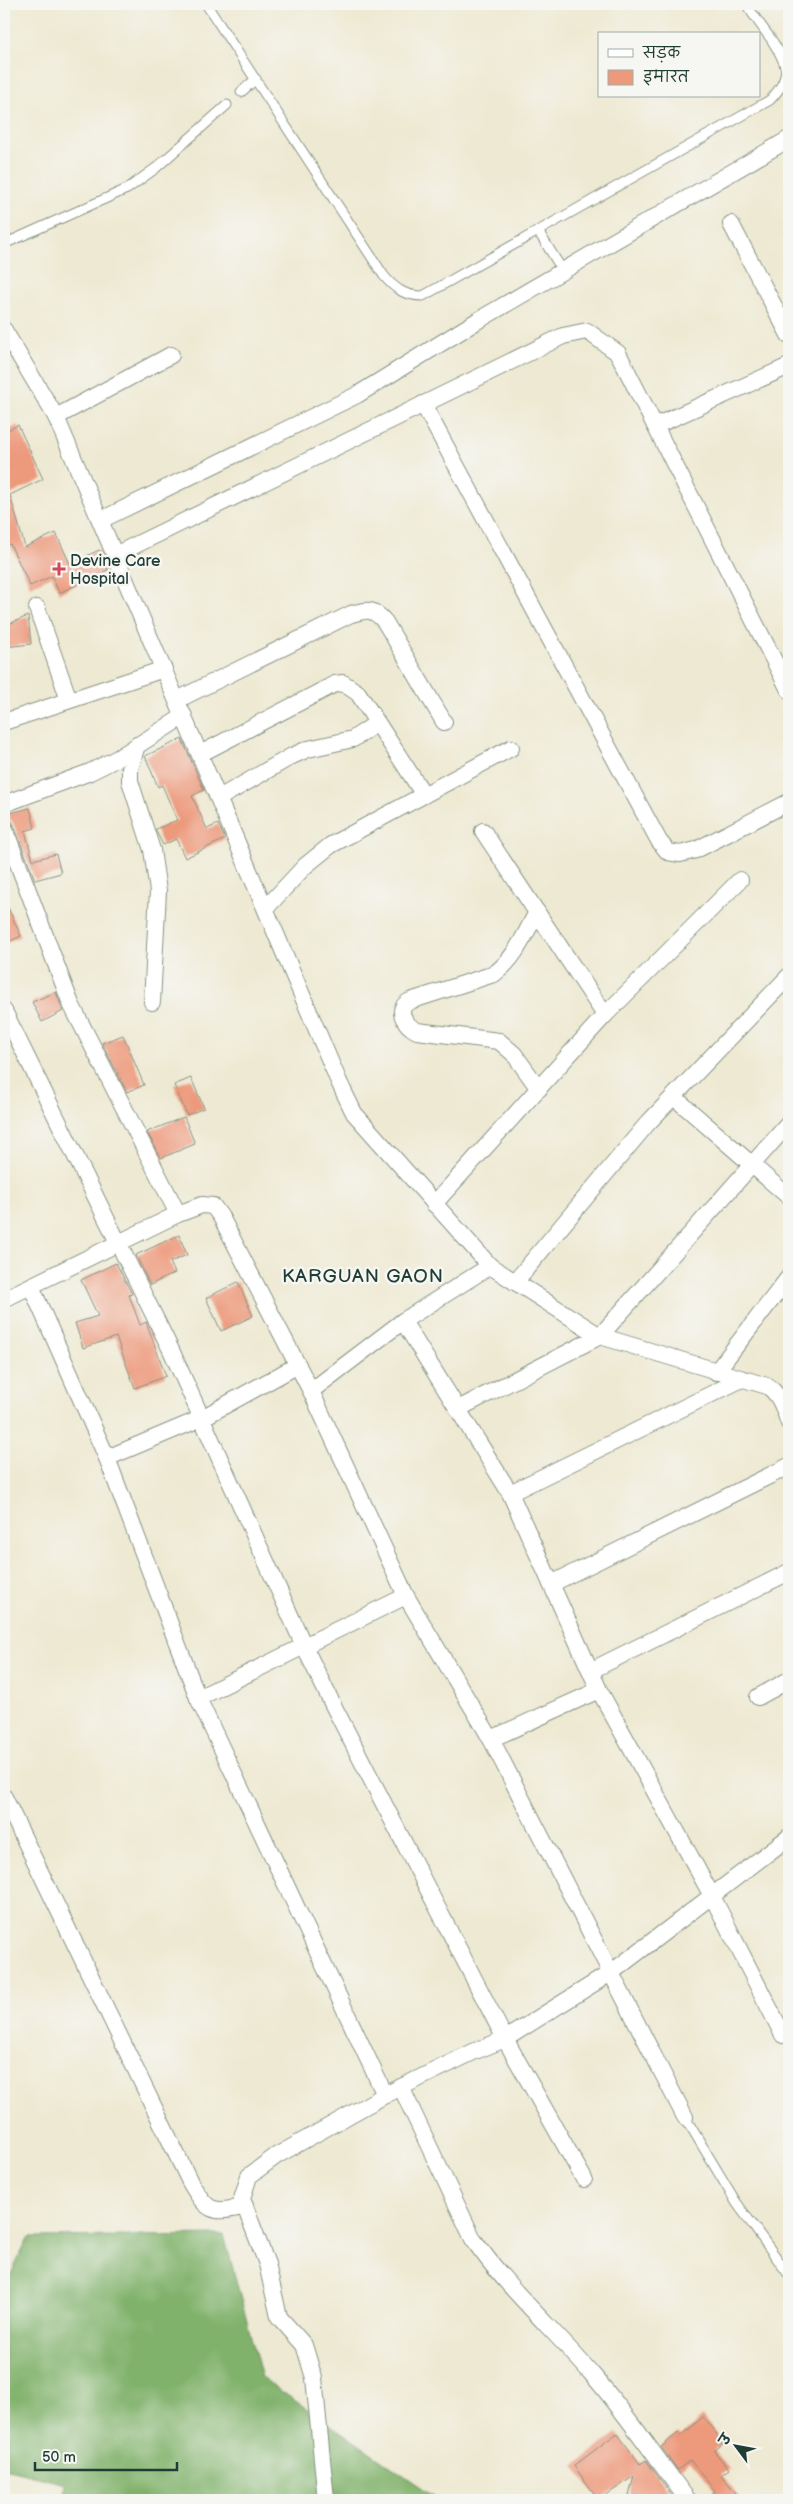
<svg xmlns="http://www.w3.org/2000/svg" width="793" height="2504" viewBox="0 0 793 2504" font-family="'Balsamiq Sans','Playpen Sans Deva',sans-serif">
	<rect width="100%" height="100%" fill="#f6f6f2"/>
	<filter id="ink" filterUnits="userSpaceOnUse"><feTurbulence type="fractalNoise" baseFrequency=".02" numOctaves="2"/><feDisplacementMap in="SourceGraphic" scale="10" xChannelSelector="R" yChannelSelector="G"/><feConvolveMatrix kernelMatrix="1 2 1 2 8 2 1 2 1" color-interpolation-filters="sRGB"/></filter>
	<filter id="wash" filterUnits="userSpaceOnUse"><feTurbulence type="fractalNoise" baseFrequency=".0096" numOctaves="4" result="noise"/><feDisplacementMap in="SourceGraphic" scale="20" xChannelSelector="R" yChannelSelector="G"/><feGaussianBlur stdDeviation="1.12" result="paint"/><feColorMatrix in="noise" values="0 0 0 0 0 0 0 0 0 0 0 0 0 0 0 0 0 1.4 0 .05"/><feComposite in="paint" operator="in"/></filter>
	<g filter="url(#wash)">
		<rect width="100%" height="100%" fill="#eee9d2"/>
		<path fill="#81b26c" stroke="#507850" d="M224 2235 262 2378 440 2500H64L65 2483 4 2468V2288L29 2237Z"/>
		<g id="blocks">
			<g fill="#ed997c">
				<path d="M18 425 43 479 10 495 25 547 56 533 70 564 99 550 108 570 59 593 52 576 30 586 10 544 4 546V432Z"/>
				<path d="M28 616 31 644 5 647 4 626Z"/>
				<path d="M182 739 204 790 192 796 207 829 218 824 225 839 185 858 176 839 163 845 156 831V829L177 820 162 785 158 787 145 756Z"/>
				<path d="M30 808 35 828 25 831 33 860 56 854 61 873 35 880 13 823 6 814Z"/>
				<path d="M4 899 21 936 4 944Z"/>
				<path d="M56 992 63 1011 42 1022 32 1002Z"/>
				<path d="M123 1035 144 1085 127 1092 102 1043Z"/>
				<path d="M191 1078 204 1108 187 1115 174 1085Z"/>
				<path d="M184 1117 195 1144 161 1158 147 1132Z"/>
				<path d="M179 1235 187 1255 170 1262 175 1273 150 1285 136 1255Z"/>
				<path d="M116 1263 132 1294 129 1295 140 1325 146 1322 166 1376 135 1388 116 1337 83 1348 75 1323 98 1316 81 1280Z"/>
				<path d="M238 1282 253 1316 221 1331 206 1298Z"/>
				<path d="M703 2417 724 2443 714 2451 729 2469 721 2475 742 2500H704L715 2491 690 2460 678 2470 661 2447 678 2433 681 2436Z"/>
				<path d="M617 2433 640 2464 646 2460 675 2500H628L634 2476 599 2500 574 2466Z"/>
			</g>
		</g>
	</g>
	<g filter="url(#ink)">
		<use href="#blocks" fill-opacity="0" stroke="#869383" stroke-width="1"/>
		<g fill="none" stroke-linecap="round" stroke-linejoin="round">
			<g stroke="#869383" stroke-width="11">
				<g id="service">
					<path d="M206 4 384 276C395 289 405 296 423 296L538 231 563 271"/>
					<path d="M241 92 256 79"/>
					<path d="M538 231 770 100C793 76 788 65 771 39 762 27 754 16 746 4"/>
					<path d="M4 244 127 189 156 168 227 105"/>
					<path d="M685 2117 736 2202 789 2275"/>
				</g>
			</g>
			<g stroke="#869383" stroke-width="18">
				<g id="minor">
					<path d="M731 224 789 335"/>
					<path d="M4 330 56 417 339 1082 354 1113 490 1266 600 1336 767 1386C780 1394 784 1409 789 1423"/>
					<path d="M423 404 659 841 668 852 680 854 696 850 789 802"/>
					<path d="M56 417 171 355"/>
					<path d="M655 426 789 366"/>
					<path d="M101 520 357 395 477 321 789 139"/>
					<path d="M115 555 563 336 587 331 618 353 789 690"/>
					<path d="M37 608 69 700"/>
					<path d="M177 700 351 614C368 609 373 608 385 622L444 722"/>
					<path d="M4 722 164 669"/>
					<path d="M137 745 130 769V781L152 850 158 891 152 1002"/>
					<path d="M200 754 335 684 343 683 358 693 424 795"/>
					<path d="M219 798 292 756 308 749 353 739 377 723"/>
					<path d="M4 804 90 772 116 759 184 716"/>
					<path d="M4 827 71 1004 178 1214 202 1205 213 1206 221 1217 311 1391"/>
					<path d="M266 908 305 866 331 845 511 748"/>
					<path d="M537 912C525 934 515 959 494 974L410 1001C394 1009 405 1025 417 1031L499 1041 514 1054 539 1089"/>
					<path d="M4 1011 171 1350 304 1646 332 1703 505 2039 584 2179"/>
					<path d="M605 1015 740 880"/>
					<path d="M674 1097 789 1197"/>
					<path d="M434 1204 605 1015 483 831"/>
					<path d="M490 1266 403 1321 311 1391 406 1596 491 1739 685 2117"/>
					<path d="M515 1282 647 1124 789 976"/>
					<path d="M31 1286 107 1458 198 1698 385 2095"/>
					<path d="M4 1299 178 1214"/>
					<path d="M403 1321 510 1493 599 1690 712 1896 783 2035"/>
					<path d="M716 1372 789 1277"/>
					<path d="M458 1409 600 1336 789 1123"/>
					<path d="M107 1458 202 1418 298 1365"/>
					<path d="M510 1493 742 1379"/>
					<path d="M551 1584 789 1466"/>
					<path d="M592 1670 789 1572"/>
					<path d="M758 1697 789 1680"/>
					<path d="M198 1698 406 1596"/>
					<path d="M491 1739 599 1690"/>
					<path d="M4 1797 190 2182C207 2211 212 2215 245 2206"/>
					<path d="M401 2087 473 2239C507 2288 552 2328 591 2373 626 2413 656 2458 688 2500"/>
					<path d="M326 2500 314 2378 304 2345 279 2317 267 2264 242 2199 249 2176 276 2156 385 2095 473 2052 505 2039 612 1972 789 1837"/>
				</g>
			</g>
			<use href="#service" stroke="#fff" stroke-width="9"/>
			<use href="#minor" stroke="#fff" stroke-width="16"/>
		</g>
	</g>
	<path fill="#d1495b" stroke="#f6f6f2" stroke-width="2" d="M56.5 561.5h5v5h5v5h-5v5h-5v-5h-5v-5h5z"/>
	<g text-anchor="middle" stroke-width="5" stroke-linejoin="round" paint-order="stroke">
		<g font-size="16" fill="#1f3d34" stroke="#f6f6f2" text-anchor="start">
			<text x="70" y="566">Devine Care<tspan x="70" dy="18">Hospital</tspan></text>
		</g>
		<g font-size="19" letter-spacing="1" fill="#1f3d34" stroke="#f6f6f2">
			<text x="363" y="1282">KARGUAN GAON</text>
		</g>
	</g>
	<rect width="793" height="2504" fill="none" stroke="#f6f6f2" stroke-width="20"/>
	<rect x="598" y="32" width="162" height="65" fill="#f6f6f2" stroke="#a0aca6"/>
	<rect x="608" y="49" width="25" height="8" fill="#ffffff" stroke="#a0aca6"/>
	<text x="643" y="58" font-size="15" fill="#1f3d34">सड़क</text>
	<rect x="608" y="70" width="25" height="15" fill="#ed997c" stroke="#a0aca6"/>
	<text x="643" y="82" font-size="15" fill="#1f3d34">इमारत</text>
	<g transform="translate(736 2446) rotate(302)" stroke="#f6f6f2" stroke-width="4" paint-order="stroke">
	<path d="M0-4L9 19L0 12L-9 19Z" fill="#1f3d34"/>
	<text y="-8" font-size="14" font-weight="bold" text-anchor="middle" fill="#1f3d34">उ</text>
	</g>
	<path d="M35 2462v8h142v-8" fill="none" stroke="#1f3d34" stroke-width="2.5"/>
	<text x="42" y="2462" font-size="15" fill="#1f3d34" stroke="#f6f6f2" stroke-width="4" paint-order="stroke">50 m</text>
</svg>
